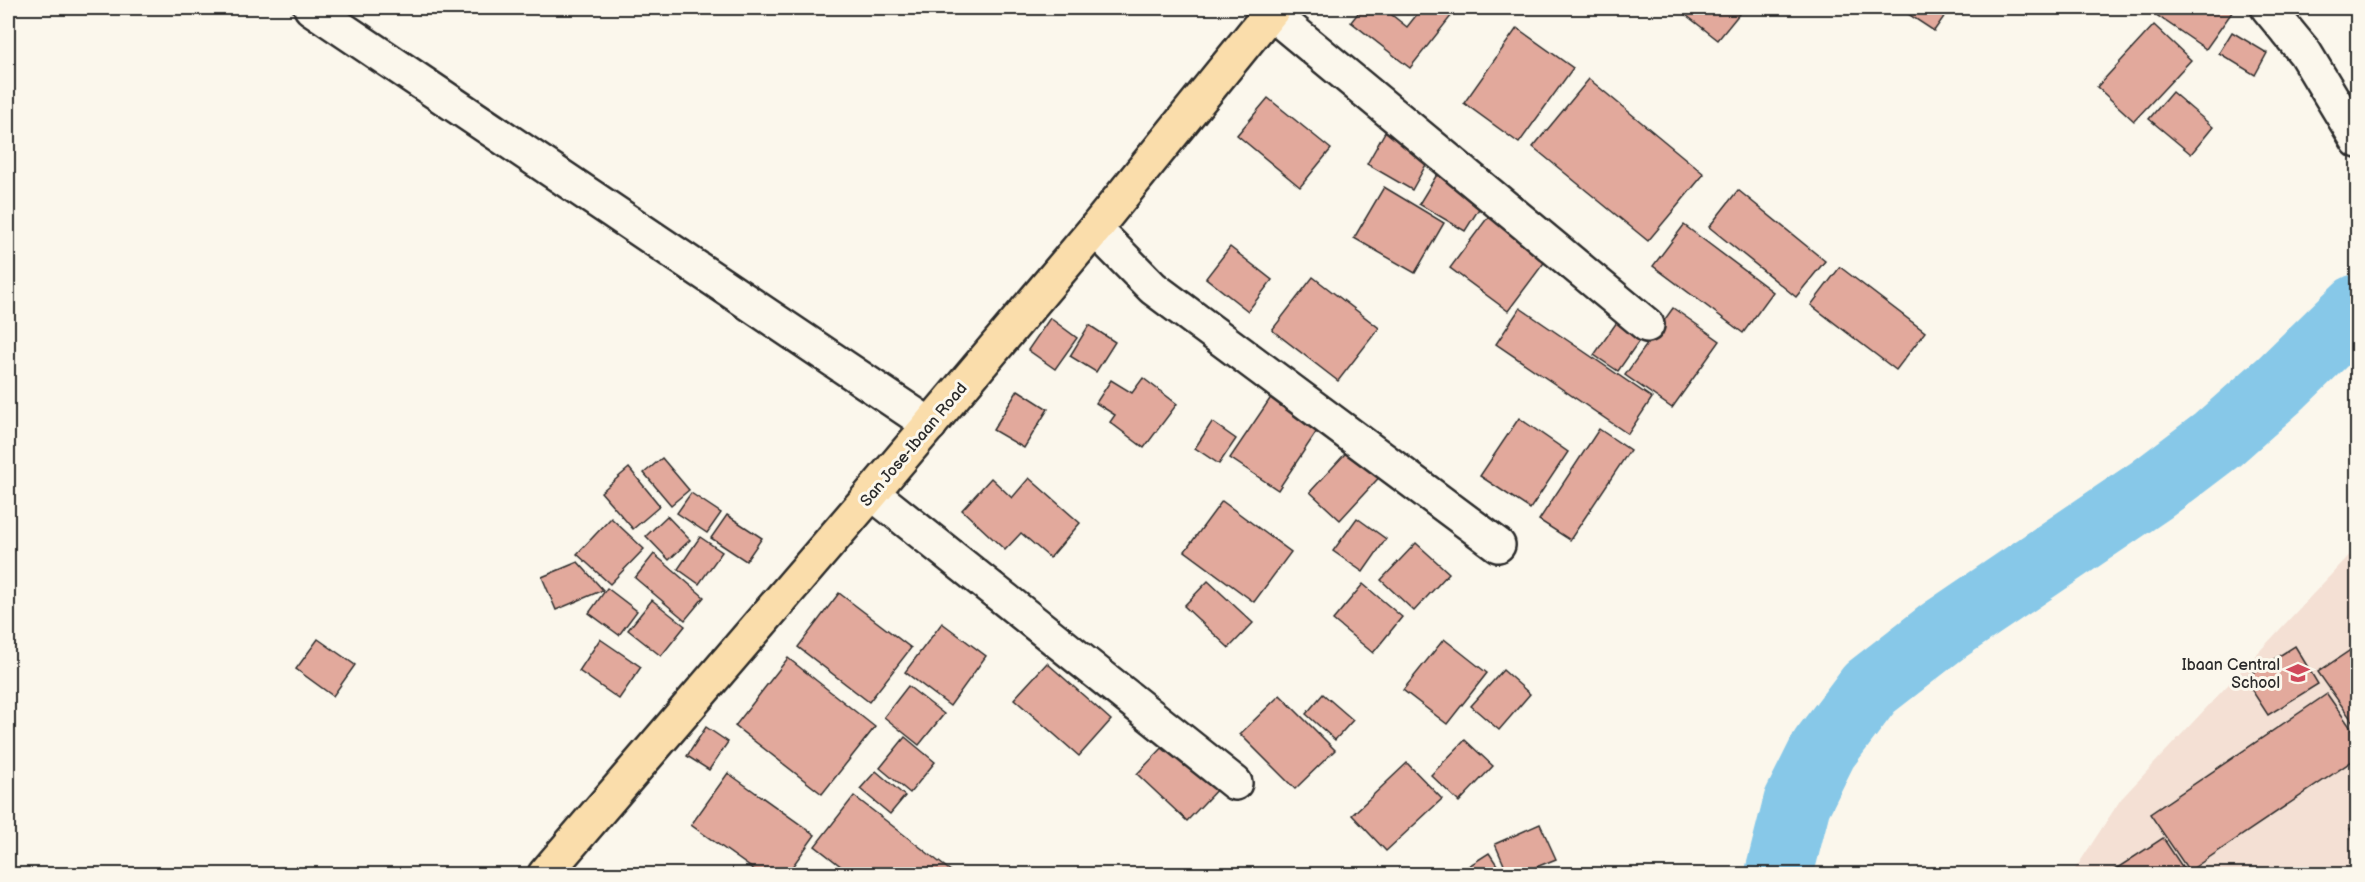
<svg xmlns="http://www.w3.org/2000/svg" width="2365" height="882" viewBox="0 0 2365 882" font-family="'Balsamiq Sans',sans-serif">
	<rect width="100%" height="100%" fill="#fbf7ec"/>
	<filter id="ink" filterUnits="userSpaceOnUse"><feTurbulence type="fractalNoise" baseFrequency=".0167" numOctaves="2"/><feDisplacementMap in="SourceGraphic" scale="12" xChannelSelector="R" yChannelSelector="G"/><feConvolveMatrix kernelMatrix="1 2 1 2 8 2 1 2 1" color-interpolation-filters="sRGB"/></filter>
	<g filter="url(#ink)">
		<path fill="#f4e0d4" d="M2357 547V874H2072L2121 799Z"/>
		<g fill="none" stroke-linecap="round" stroke-linejoin="round">
			<path stroke="#87c8e8" stroke-width="68" d="M1779 874 1797 803 1824 749 1870 688 1942 632 2151 490 2217 440 2279 385 2358 308"/>
		</g>
		<g fill="#e2a99c" stroke="#2b2b2b" stroke-width="1.5">
			<path d="M1362 8H1383L1407 27 1422 8H1443L1452 15 1410 68 1351 22Z"/>
			<path d="M1399 8H1412L1407 14Z"/>
			<path d="M1677 8H1744L1718 40Z"/>
			<path d="M1899 8H1950L1934 31Z"/>
			<path d="M2159 8H2235L2206 49 2155 14Z"/>
			<path d="M2154 25 2191 60 2134 121 2097 87Z"/>
			<path d="M1517 28 1573 68 1519 143 1464 103Z"/>
			<path d="M2232 32 2267 53 2255 75 2219 53Z"/>
			<path d="M1589 79 1704 174 1648 241 1533 147Z"/>
			<path d="M2172 92 2213 127 2191 154 2149 119Z"/>
			<path d="M1268 98 1331 149 1300 187 1237 135Z"/>
			<path d="M1389 125 1434 150 1412 190 1367 164Z"/>
			<path d="M1441 168 1487 196 1465 231 1419 204Z"/>
			<path d="M1384 187 1444 223 1415 273 1354 238Z"/>
			<path d="M1738 190 1825 261 1796 297 1709 227Z"/>
			<path d="M1494 209 1552 252 1508 311 1450 268Z"/>
			<path d="M1684 225 1773 292 1743 333 1653 266Z"/>
			<path d="M1230 247 1272 280 1248 311 1206 278Z"/>
			<path d="M1840 267 1925 332 1896 370 1811 305Z"/>
			<path d="M1313 277 1379 328 1338 381 1272 330Z"/>
			<path d="M1520 308 1652 398 1628 434 1496 344Z"/>
			<path d="M1673 308 1720 341 1672 408 1625 375Z"/>
			<path d="M1050 318 1077 338 1055 369 1028 350Z"/>
			<path d="M1617 322 1641 338 1618 371 1594 355Z"/>
			<path d="M1089 325 1115 342 1096 372 1070 356Z"/>
			<path d="M1143 378 1177 404 1144 448 1110 422 1115 415 1096 403 1111 380 1132 393Z"/>
			<path d="M1278 387 1325 419 1278 490 1230 458Z"/>
			<path d="M1018 390 1048 409 1024 448 993 430Z"/>
			<path d="M1519 418 1568 452 1530 509 1480 476Z"/>
			<path d="M1212 422 1236 439 1219 464 1195 448Z"/>
			<path d="M1599 429 1630 450 1570 540 1539 520Z"/>
			<path d="M1355 443 1385 471 1340 520 1310 492Z"/>
			<path d="M662 458 689 490 671 505 644 473Z"/>
			<path d="M629 468 660 506 633 529 601 492Z"/>
			<path d="M991 478 1012 498 1029 478 1080 523 1050 558 1021 533 1005 550 962 510Z"/>
			<path d="M691 493 721 513 707 533 677 513Z"/>
			<path d="M1222 501 1291 552 1254 602 1185 551Z"/>
			<path d="M727 515 762 538 746 561 711 538Z"/>
			<path d="M667 516 690 540 669 560 646 536Z"/>
			<path d="M611 518 644 549 610 584 577 554Z"/>
			<path d="M1357 518 1386 539 1363 572 1333 551Z"/>
			<path d="M700 537 722 552 699 584 678 569Z"/>
			<path d="M1416 543 1449 573 1414 611 1381 580Z"/>
			<path d="M654 554 704 597 685 620 635 578Z"/>
			<path d="M578 562 603 590 556 610 542 577Z"/>
			<path d="M1208 581 1253 623 1229 648 1184 606Z"/>
			<path d="M1363 584 1402 617 1373 653 1333 620Z"/>
			<path d="M607 588 637 611 619 635 589 613Z"/>
			<path d="M839 593 911 648 869 702 798 647Z"/>
			<path d="M652 600 685 626 661 656 628 630Z"/>
			<path d="M942 623 986 656 950 706 905 672Z"/>
			<path d="M318 639 355 665 333 696 296 669Z"/>
			<path d="M600 639 641 667 619 699 579 671Z"/>
			<path d="M1444 639 1487 673 1447 724 1403 690Z"/>
			<path d="M2358 645V729L2318 672Z"/>
			<path d="M2295 646 2318 684 2268 715 2244 678Z"/>
			<path d="M788 658 875 727 822 794 735 726Z"/>
			<path d="M1047 663 1111 720 1079 756 1014 699Z"/>
			<path d="M1503 670 1530 694 1499 730 1471 706Z"/>
			<path d="M908 686 944 714 919 745 884 717Z"/>
			<path d="M1323 694 1353 720 1335 740 1306 714Z"/>
			<path d="M2327 694 2358 738V757L2189 871 2150 814Z"/>
			<path d="M1280 695 1335 750 1295 789 1240 734Z"/>
			<path d="M706 727 728 742 709 770 687 756Z"/>
			<path d="M905 737 935 762 910 793 880 768Z"/>
			<path d="M1173 737 1222 784 1187 821 1137 774Z"/>
			<path d="M1465 740 1493 766 1459 802 1431 775Z"/>
			<path d="M1407 763 1442 799 1386 851 1352 815Z"/>
			<path d="M876 771 905 796 890 814 860 789Z"/>
			<path d="M728 773 815 835 787 874H760L691 825Z"/>
			<path d="M854 796 952 872 950 874H851L815 846Z"/>
			<path d="M1540 824 1556 859 1519 874H1508L1495 844Z"/>
			<path d="M2358 824V840L2350 829Z"/>
			<path d="M2163 838 2187 874H2108Z"/>
			<path d="M1489 853 1503 874H1456Z"/>
		</g>
		<g fill="none" stroke-linecap="round" stroke-linejoin="round">
			<g stroke="#2b2b2b" stroke-width="38">
				<g id="minor">
					<path d="M311 8 930 425"/>
					<path d="M2268 8 2305 53 2358 141"/>
					<path d="M1270 12 1647 325"/>
					<path d="M1095 229 1153 288 1498 545"/>
					<path d="M872 493 1235 783"/>
				</g>
			</g>
			<g stroke="#2b2b2b" stroke-width="38">
				<path id="major" d="M545 874 872 493 1095 229 1274 8"/>
			</g>
			<use href="#minor" stroke="#fbf7ec" stroke-width="33"/>
			<use href="#major" stroke="#faddab" stroke-width="33"/>
		</g>
	</g>
	<defs>
		<g id="school-bare" transform="scale(1.8)"><path d="M0-5L7-2L0 1L-7-2ZM-4 1L0 2.5L4 1V4Q0 6-4 4Z" fill="#d1495b" stroke="#fbf7ec" stroke-width="2.5" paint-order="stroke"/></g>
	</defs>
	<g fill-rule="evenodd">
		<use href="#school-bare" x="2298" y="673"/>
	</g>
	<g text-anchor="middle" stroke-width="6" stroke-linejoin="round" paint-order="stroke">
		<g font-size="16" fill="#2b2b2b" stroke="#fbf7ec">
			<text transform="translate(913 444) rotate(-50)" y="6">San Jose-Ibaan Road</text>
		</g>
		<g font-size="16" fill="#2b2b2b" stroke="#fbf7ec" text-anchor="end">
			<text x="2280" y="670">Ibaan Central<tspan x="2280" dy="18">School</tspan></text>
		</g>
	</g>
	<rect width="2365" height="882" fill="none" stroke="#fbf7ec" stroke-width="30"/>
	<rect x="15" y="15" width="2335" height="852" fill="none" stroke="#2b2b2b" stroke-width="2" filter="url(#ink)"/>
</svg>
